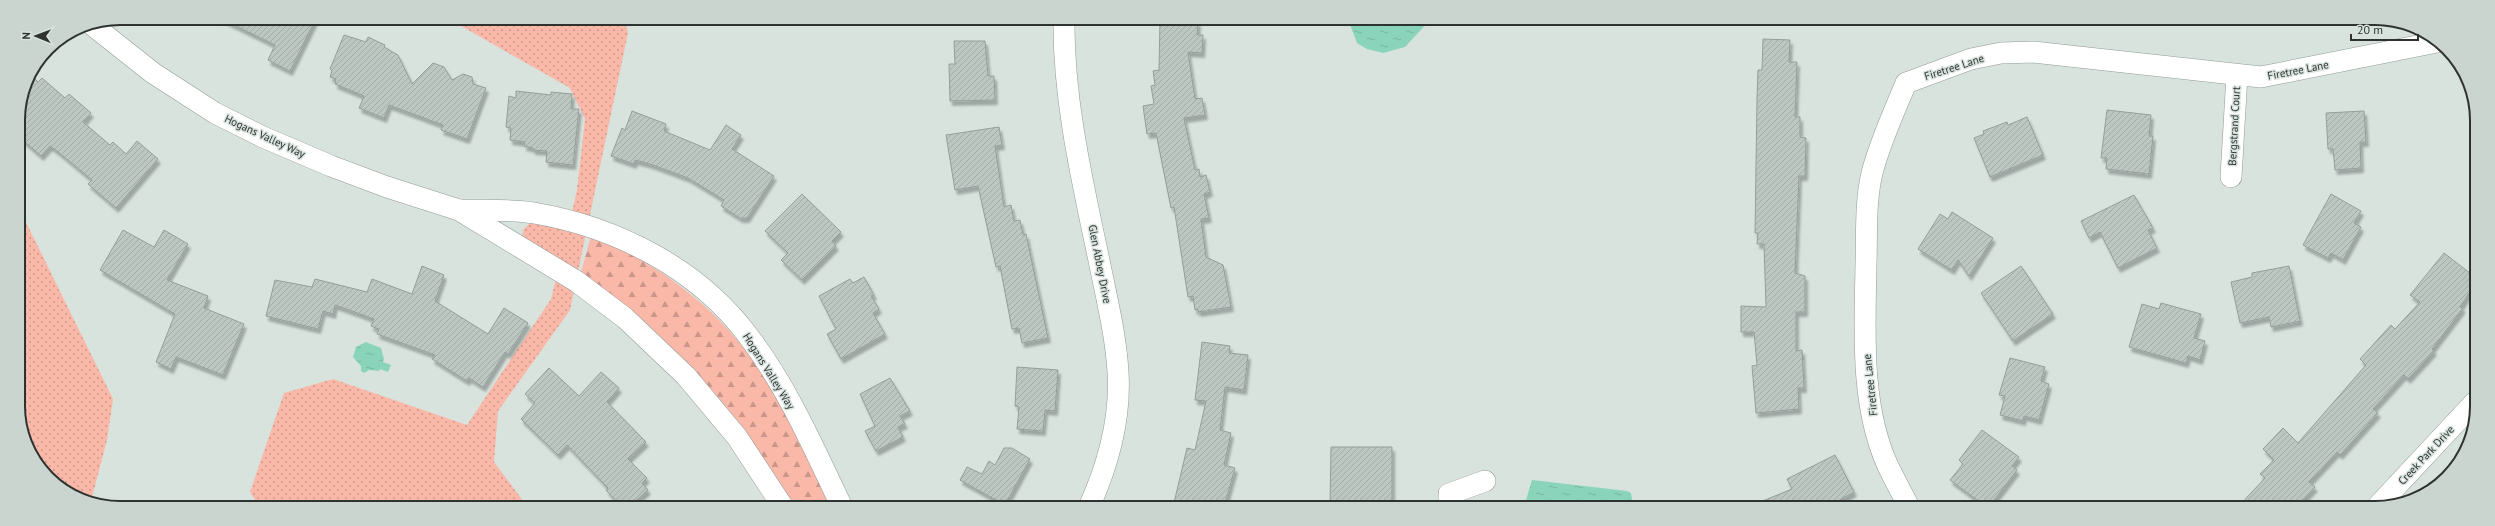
<svg xmlns="http://www.w3.org/2000/svg" width="2495" height="526" viewBox="0 0 2495 526" font-family="'PT Sans',sans-serif">
	<defs>
		<pattern id="green-dots" width="8" height="8" patternUnits="userSpaceOnUse"><rect width="8" height="8" fill="#fab8a9"/><path d="M2 2h.1M6 6h.1" fill="none" stroke="#cb968a" stroke-width="1.8" stroke-linecap="round"/></pattern>
		<pattern id="forest-firs" width="22" height="20" patternUnits="userSpaceOnUse"><rect width="22" height="20" fill="#fab8a9"/><path d="M5 1l3.5 6h-7zM16 11l3.5 6h-7z" fill="#cb968a"/></pattern>
		<pattern id="water-ripples" width="26" height="14" patternUnits="userSpaceOnUse"><rect width="26" height="14" fill="#89d4bb"/><path d="M2 4q2-2 4 0t4 0M15 11q2-2 4 0t4 0" fill="none" stroke="#77b6a1"/></pattern>
		<pattern id="building-hatch" width="6" height="6" patternUnits="userSpaceOnUse"><rect width="6" height="6" fill="#bcc7c2"/><path d="M-1 1l2-2M0 6l6-6M5 7l2-2" fill="none" stroke="#a2aba7"/></pattern>
		<filter id="shadow"><feDropShadow dx="2.5" dy="4.5" stdDeviation="1" flood-color="#0004"/></filter>
	</defs>
	<rect width="100%" height="100%" fill="#d8e3de"/>
	<g fill="url(#green-dots)">
		<path d="M447 18H624L628 33 570 310 498 411 494 462 527 506H259L250 492 284 393 333 379 467 425 551 299 560 264 522 240 523 230 531 222 568 230 577 190 585 119 570 88Z"/>
		<path d="M19 208 113 399 107 440 91 501 48 478 20 426Z"/>
	</g>
	<path fill="url(#forest-firs)" d="M591 236C654 261 712 303 752 359 784 404 806 458 831 507H793L580 276Z"/>
	<g fill="url(#water-ripples)">
		<path d="M1348 19H1431L1405 47 1383 53 1367 49 1357 43Z"/>
		<path d="M366 342 381 348 384 359 383 362 391 365 388 372 380 369 379 371 369 370 364 373 361 371V366L353 357 356 347Z"/>
		<path d="M1532 480 1627 491 1631 493 1633 507H1524Z"/>
	</g>
	<g fill="url(#building-hatch)" stroke="#949e9a" filter="url(#shadow)">
		<path d="M220 18H316L290 71 268 60 275 45Z"/>
		<path d="M1160 19H1192V21L1198 22 1197 35H1203L1202 53 1188 52 1195 99 1202 98 1205 115 1184 118 1195 170 1199 169 1200 177 1206 175 1210 192 1204 194 1209 218 1201 219 1206 257 1223 265 1231 307 1198 312V309L1195 310 1193 296 1188 297 1174 207 1171 208 1156 133 1147 134 1143 106 1154 104 1151 86 1155 85 1153 71 1159 70Z"/>
		<path d="M344 35 366 42 368 37 385 45 384 47 398 55 412 84 433 63 444 67 452 80 463 74 472 77 473 84 486 88 467 139 441 130 443 125 389 105 384 118 359 108 364 96 335 84 336 79 330 77 332 71 330 69Z"/>
		<path d="M1763 39 1790 40 1789 62H1797L1795 117H1800V137L1806 138 1805 176H1799L1795 273 1805 276V312H1796V351L1802 350 1804 388H1798L1799 409 1756 413 1752 366 1757 365 1754 332H1741V306L1766 307 1764 244H1757L1758 233H1755L1757 99 1758 70H1762Z"/>
		<path d="M954 41H985L988 76H994L995 100 950 101 949 64H955Z"/>
		<path d="M42 78 65 98 69 94 91 113 83 122 110 145 113 142 126 154 137 141 158 159 116 208 88 184 92 180 57 151 50 146 41 156 18 136V114L23 91 35 79 38 82Z"/>
		<path d="M516 91 551 95V92L572 94 571 109H579L573 165 546 162 547 151 533 150V148L524 146 525 142 510 140 511 128 506 127 509 96 516 98Z"/>
		<path d="M2107 110 2151 115 2149 136H2153L2149 174 2106 169 2107 158H2101Z"/>
		<path d="M632 111 666 124 664 131 710 150 726 125 741 135 732 149 774 176 747 218H740L721 206 724 200 688 178 650 164 635 160 634 164 611 156 622 128 625 130Z"/>
		<path d="M2364 111 2366 142H2360L2361 168 2335 170 2333 149H2328L2326 113Z"/>
		<path d="M2027 117 2043 155 1990 177 1974 138 1984 134 1983 131 2007 122 2008 125Z"/>
		<path d="M999 127 1002 145 995 146 1004 207 1011 205 1014 221 1020 220 1023 235 1026 234 1048 338 1022 343 1019 328 1012 329 1000 266 996 267 978 186 955 190 946 135Z"/>
		<path d="M802 194 841 232 832 241 836 246 802 280 781 260 788 253 765 231Z"/>
		<path d="M2331 194 2361 211 2354 223 2361 227 2343 260 2331 253 2328 258 2303 245Z"/>
		<path d="M2134 195 2153 228 2148 230 2157 248 2118 268 2100 232 2089 238 2081 221Z"/>
		<path d="M1952 212 1993 238 1969 276 1958 260 1952 270 1918 249 1940 214 1948 219Z"/>
		<path d="M123 230 154 247 164 230 188 244 167 280 208 296 204 308 244 324 223 375 176 357 171 369 156 362 175 314 100 270Z"/>
		<path d="M2444 253 2475 277V284L2460 307 2463 308 2432 349 2434 351 2408 379 2404 375 2373 409 2378 413 2340 455 2337 452 2309 482 2315 487 2295 508H2237L2265 478 2260 474 2274 460 2263 449 2283 428 2298 443 2366 365 2360 359 2391 325 2395 329 2420 302 2410 295Z"/>
		<path d="M422 266 444 275 435 301 488 334 504 308 528 323 508 354 505 352 483 387 469 378 467 381 432 359 435 355 377 334 379 329 371 326 374 319 335 305 333 314 323 311 318 329 266 316 275 280 312 287 315 279 367 292 372 279 412 294Z"/>
		<path d="M2021 266 2053 314 2013 341 1981 293Z"/>
		<path d="M2289 266 2300 321 2271 327 2269 317 2240 323 2231 282 2252 277V273Z"/>
		<path d="M864 277 874 295 871 296 879 309 873 313 885 334 841 359 827 334 836 329 819 296 850 279 853 283Z"/>
		<path d="M2161 303 2201 314 2194 338 2205 341 2200 360 2188 356 2186 363 2129 347 2142 304 2159 309Z"/>
		<path d="M1202 342 1230 346 1229 353 1248 355 1244 390 1225 387 1220 430 1231 433 1224 465 1235 468 1224 507H1173L1187 448 1195 450 1206 401 1195 400Z"/>
		<path d="M2010 358 2045 367 2041 381 2049 384 2039 420 2024 416 2023 421 2000 415 2005 396 1999 395Z"/>
		<path d="M1017 367 1058 370 1055 411 1045 410 1043 431 1017 429 1019 407 1015 406Z"/>
		<path d="M549 368 579 396 601 372 619 388 607 402 646 442 628 459 647 478 642 483 648 490 630 506H621L606 490 608 488 567 445 558 455 521 419 535 403 525 394Z"/>
		<path d="M890 378 910 411 900 416 905 424 898 427 903 437 876 451 865 431 875 426 860 394Z"/>
		<path d="M1982 430 2019 457 2012 466 2017 470 1988 508 1950 480 1963 464 1959 460Z"/>
		<path d="M1331 447H1392V507H1330Z"/>
		<path d="M1004 448H1012L1030 459 1005 505 960 480 967 467 982 474 989 461 995 465Z"/>
		<path d="M1835 455 1854 492 1836 502 1839 507H1748L1792 489 1787 479Z"/>
	</g>
	<g fill="none" stroke-linecap="round" stroke-linejoin="round">
		<g stroke="#919b97" stroke-width="22">
			<g id="minor">
				<path d="M1064 19C1063 103 1084 188 1101 270 1108 304 1116 338 1118 372 1121 419 1108 465 1089 507"/>
				<path d="M91 24 153 73 215 113 263 137 331 166 387 187 459 210 576 281 625 318 686 376 737 437 783 507"/>
				<path d="M2231 177 2237 75"/>
				<path d="M461 210C485 211 511 209 534 213 616 227 698 268 749 337 788 388 814 449 842 507"/>
				<path d="M1449 507V494L1485 481"/>
				<path d="M1909 507C1902 493 1894 479 1887 464 1860 403 1865 329 1866 264 1867 235 1865 202 1872 173 1880 142 1894 112 1906 83L1971 59 2001 53 2033 52 2261 77 2437 42"/>
				<path d="M2376 508 2475 402"/>
			</g>
		</g>
		<use href="#minor" stroke="#fff" stroke-width="21"/>
	</g>
	<g text-anchor="middle" stroke-width="3" stroke-linejoin="round" paint-order="stroke">
		<g font-size="11" fill="#2e3331" stroke="#d8e3de">
			<text transform="translate(1954 67) rotate(-18)" y="4">Firetree Lane</text>
			<text transform="translate(2298 70) rotate(-11)" y="4">Firetree Lane</text>
			<text transform="translate(2234 126) rotate(-87)" y="4">Bergstrand Court</text>
			<text transform="translate(265 136) rotate(25)" y="4">Hogans Valley Way</text>
			<text transform="translate(1100 264) rotate(79)" y="4">Glen Abbey Drive</text>
			<text transform="translate(769 371) rotate(58)" y="4">Hogans Valley Way</text>
			<text transform="translate(1870 385) rotate(-96)" y="4">Firetree Lane</text>
			<text transform="translate(2426 455) rotate(-47)" y="4">Creek Park Drive</text>
		</g>
	</g>
	<path d="M0 0H2495V526H0ZM120 25H2375A95 95 0 0 1 2470 120V406A95 95 0 0 1 2375 501H120A95 95 0 0 1 25 406V120A95 95 0 0 1 120 25Z" fill="#cad5d0" fill-rule="evenodd"/>
	<path fill="none" stroke="#2e3331" stroke-width="2" d="M120 25H2375A95 95 0 0 1 2470 120V406A95 95 0 0 1 2375 501H120A95 95 0 0 1 25 406V120A95 95 0 0 1 120 25Z"/>
	<g transform="translate(36 36) rotate(271)" stroke="#d8e3de" stroke-width="3" paint-order="stroke">
	<path d="M0-3L7 15L0 10L-7 15Z" fill="#2e3331"/>
	<text y="-6" font-size="11" font-weight="bold" text-anchor="middle" fill="#2e3331">N</text>
	</g>
	<path d="M2351 34v6h67v-6" fill="none" stroke="#2e3331" stroke-width="2"/>
	<text x="2357" y="34" font-size="12" fill="#2e3331" stroke="#d8e3de" stroke-width="3" paint-order="stroke">20 m</text>
</svg>
